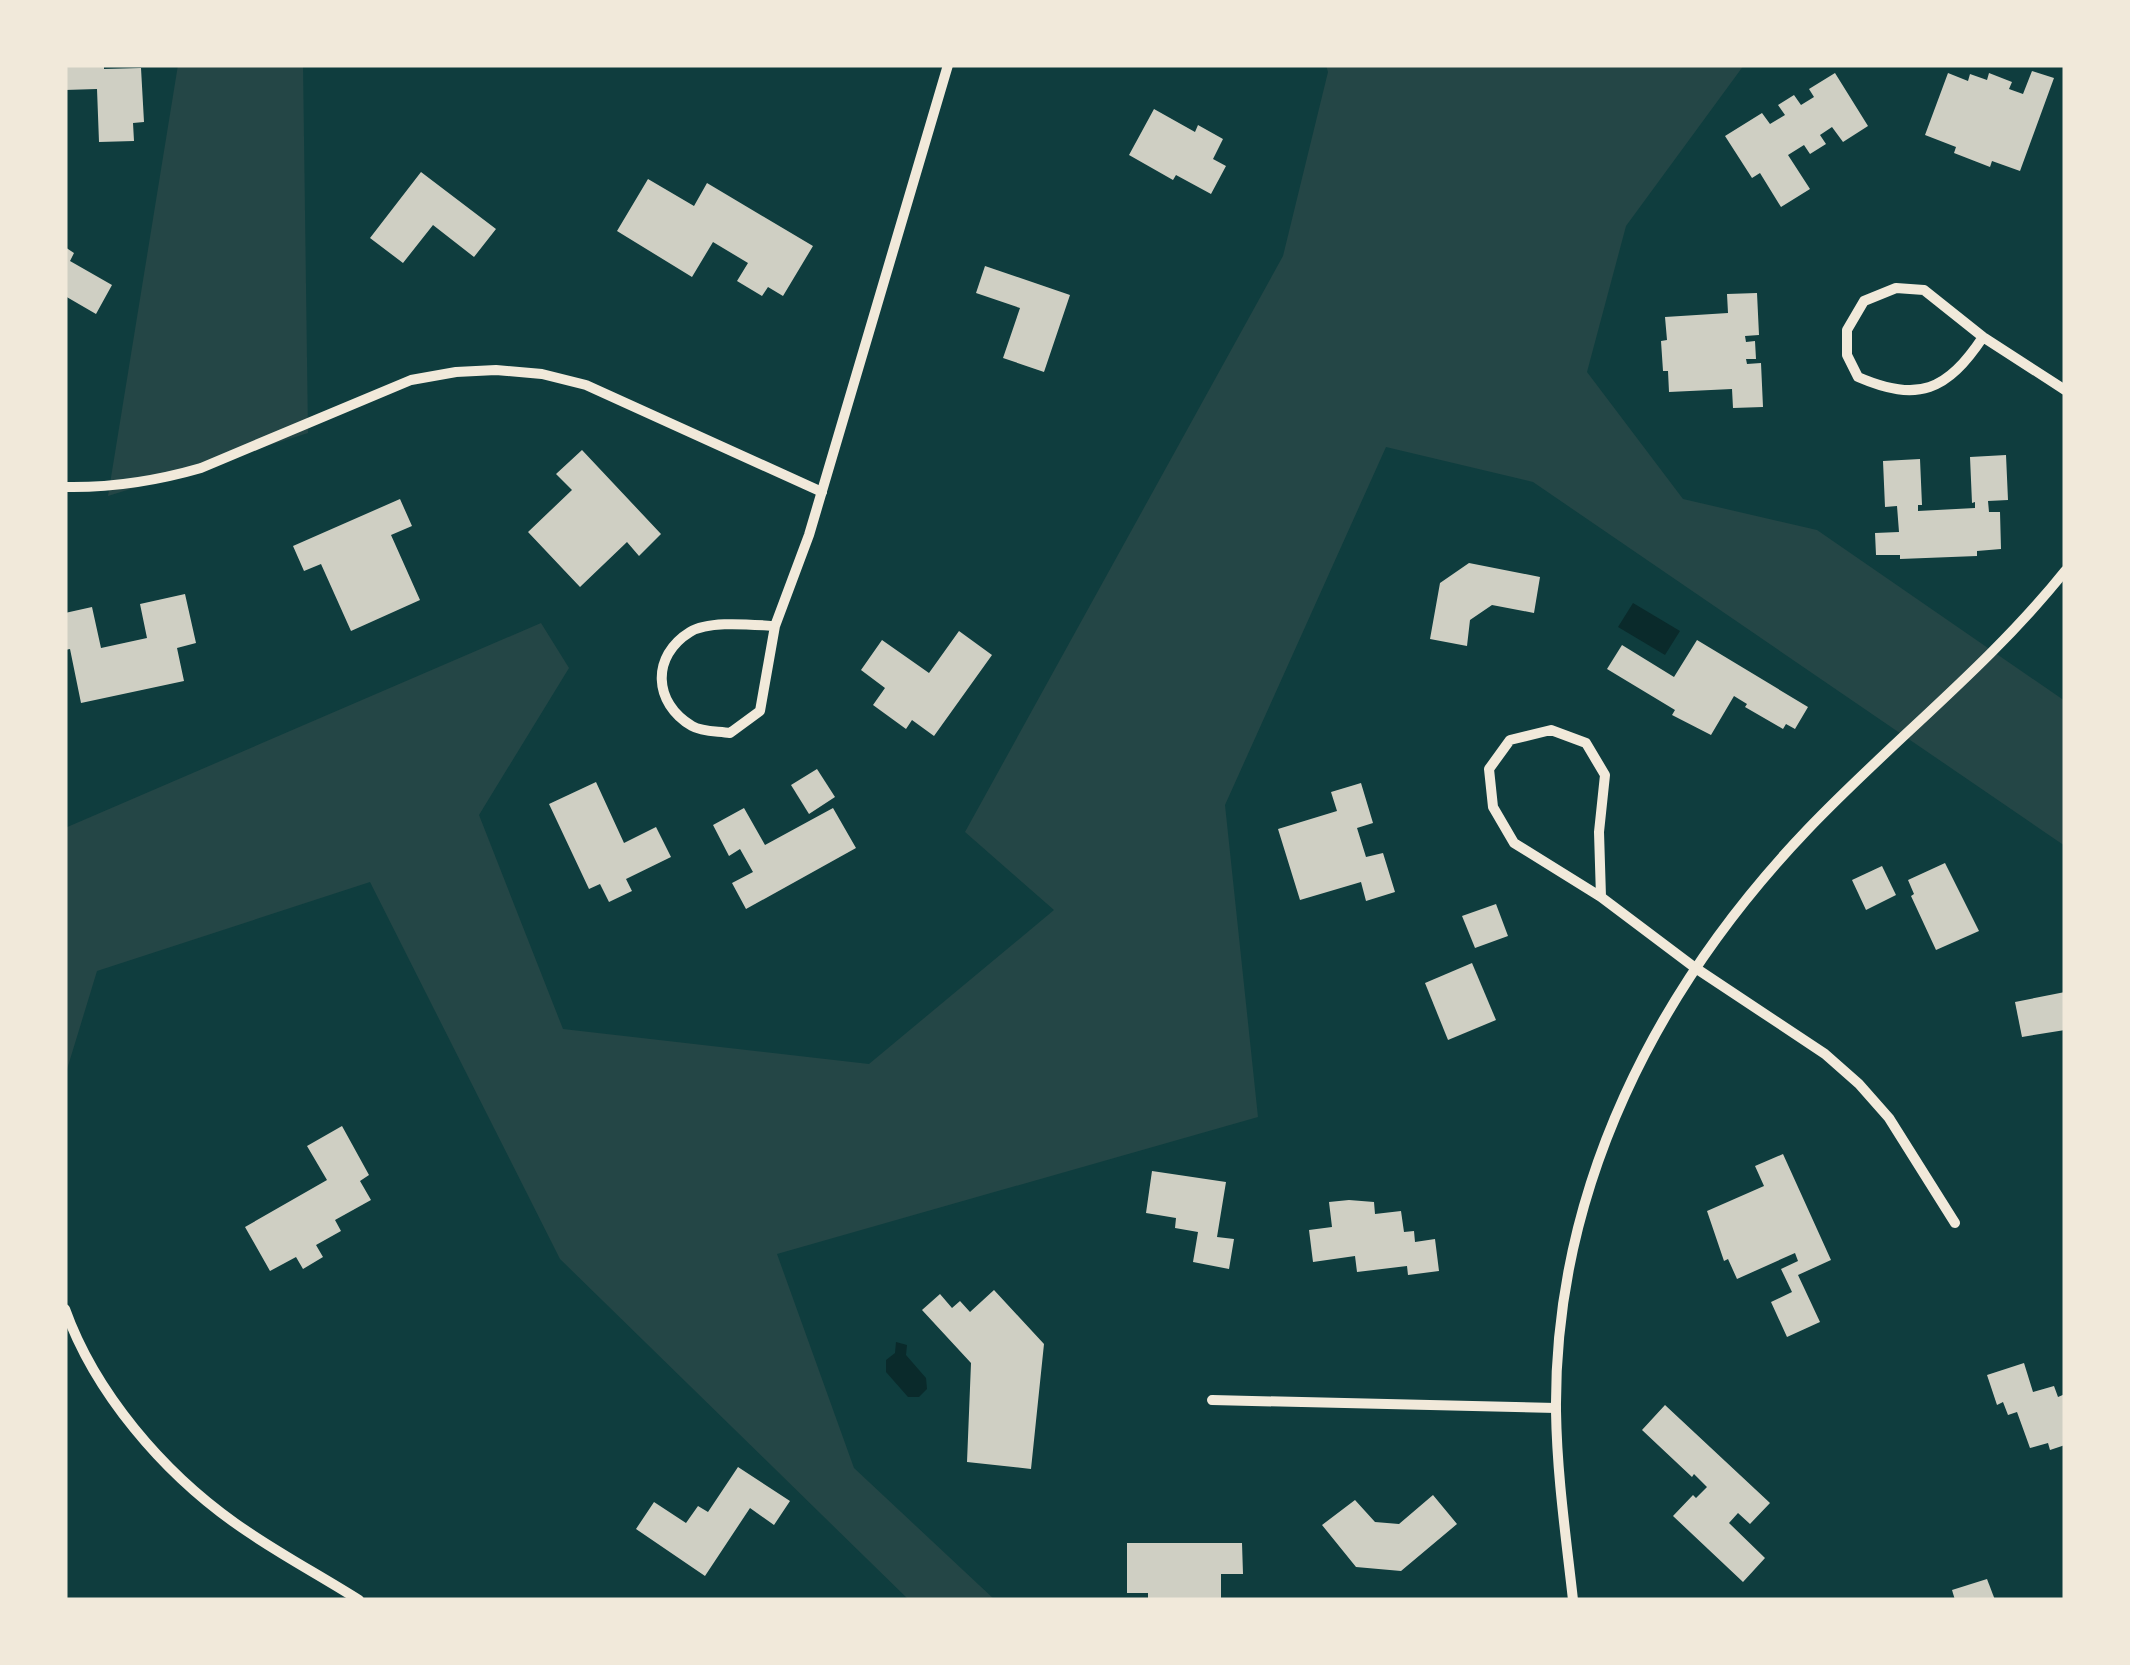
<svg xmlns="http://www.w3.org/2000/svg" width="2130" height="1665" viewBox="0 0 2130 1665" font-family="Overpass,sans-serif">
	<rect width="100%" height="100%" fill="#0f3d3e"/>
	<g fill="#244646">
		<path d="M178 65H303L308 433 108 496Z"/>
		<path d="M1326 65H1744L1626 226 1587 372 1683 499 1817 530 2065 701V846L1533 482 1386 447 1225 805 1258 1117 777 1254 854 1468 995 1600H909L560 1259 370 882 97 971 65 1076V828L541 623 569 668 479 815 563 1029 869 1064 1054 910 965 832 1283 256 1328 72Z"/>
	</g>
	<g fill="#0a2a2b">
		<path d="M1633 603 1680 631 1665 655 1618 627Z"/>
		<path d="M896 1342 907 1345 906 1355 926 1378 927 1389 919 1397H908L886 1372V1360L895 1353Z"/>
	</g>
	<g fill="#cfcfc3">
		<path d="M65 65H104V69L141 68 144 122 133 123 134 141 99 142 97 89 65 90Z"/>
		<path d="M2032 71 2054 78 2020 171 1992 161 1990 167 1954 153 1956 147 1925 135 1948 73 1968 81 1970 74 1987 80 1989 73 2012 82 2009 89 2023 94Z"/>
		<path d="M1835 73 1868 126 1843 142 1832 127 1820 135 1826 144 1810 154 1804 145 1788 155 1810 189 1781 207 1760 173 1752 178 1725 136 1762 113 1770 124 1785 115 1778 105 1794 95 1801 105 1814 97 1809 89Z"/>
		<path d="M1154 109 1195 132 1198 125 1223 139 1213 159 1226 166 1211 194 1176 175 1173 180 1129 155Z"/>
		<path d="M421 172 496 229 474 257 433 225 403 263 370 238Z"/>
		<path d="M648 179 694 206 707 183 813 246 783 296 768 287 762 296 737 281 748 263 713 242 692 277 617 231Z"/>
		<path d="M65 247 74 253 70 261 112 285 96 314 65 296Z"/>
		<path d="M985 266 1070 295 1044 372 1003 358 1020 308 976 293Z"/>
		<path d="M1757 293 1759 335 1745 336 1746 342 1755 341 1756 359H1746L1747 364 1761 363 1763 407 1733 408 1732 389 1669 392 1668 371H1663L1661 341 1667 340 1665 317 1728 313 1727 294Z"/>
		<path d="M582 450 661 534 639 556 627 542 580 587 528 532 572 490 556 474Z"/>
		<path d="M2006 455 2008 500 1988 501 1989 512H2000L2001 549 1977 551V556L1900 559V555H1876L1875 533 1899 532 1897 506 1885 507 1883 461 1920 459 1922 505H1918V511L1975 508V502L1972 503 1970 457Z"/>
		<path d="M400 499 412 526 391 535 420 600 351 631 321 564 304 571 293 546Z"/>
		<path d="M1469 563 1540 577 1534 613 1492 605 1470 620 1467 646 1430 639 1440 583Z"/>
		<path d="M185 594 196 643 177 648 184 681 81 703 70 649 65 650V613L92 607 101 648 147 638 140 604Z"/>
		<path d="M959 631 992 655 934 736 912 720 906 729 873 705 885 688 861 670 882 640 929 673Z"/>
		<path d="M1697 640 1808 707 1795 729 1786 724 1783 729 1745 707 1747 704 1734 696 1711 735 1672 715 1675 710 1607 669 1622 645 1674 677Z"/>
		<path d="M817 769 835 797 809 814 791 785Z"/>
		<path d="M596 782 624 843 656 827 671 857 626 879 632 891 609 902 600 884 589 889 549 804Z"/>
		<path d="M1361 783 1373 823 1357 828 1366 857 1383 853 1395 892 1366 901 1361 882 1300 900 1278 829 1337 811 1331 792Z"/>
		<path d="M744 808 765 845 833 808 856 848 746 909 732 883 753 872 740 849 729 856 713 825Z"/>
		<path d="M1945 863 1979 931 1936 950 1911 896 1914 894 1908 880Z"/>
		<path d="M1882 866 1896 895 1866 910 1852 880Z"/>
		<path d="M1496 904 1508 936 1475 948 1462 916Z"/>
		<path d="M1472 963 1496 1020 1448 1040 1425 983Z"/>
		<path d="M2065 992V1030L2022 1037 2015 1002Z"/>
		<path d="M342 1126 369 1175 360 1181 371 1200 335 1220 341 1231 316 1245 323 1257 303 1269 296 1257 270 1271 245 1227 327 1180 307 1146Z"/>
		<path d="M1783 1154 1831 1260 1798 1275 1820 1322 1787 1337 1771 1302 1792 1292 1781 1269 1798 1261 1795 1253 1737 1279 1728 1259 1724 1261 1707 1211 1764 1186 1755 1166Z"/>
		<path d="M1152 1171 1226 1182 1217 1237 1234 1239 1229 1269 1193 1262 1198 1232 1175 1228 1176 1218 1146 1213Z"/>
		<path d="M1349 1200 1374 1202 1375 1214 1401 1211 1404 1232 1414 1231 1415 1242 1435 1239 1439 1271 1408 1275 1407 1266 1357 1272 1355 1256 1313 1262 1309 1230 1332 1227 1329 1202Z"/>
		<path d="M994 1290 1044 1344 1031 1469 967 1462 971 1363 922 1310 940 1294 952 1308 960 1301 970 1312Z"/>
		<path d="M2024 1363 2033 1392 2054 1386 2058 1397 2065 1394V1445L2050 1450 2048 1443 2030 1448 2017 1412 2008 1415 2003 1402 1997 1405 1987 1375Z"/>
		<path d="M1665 1405 1770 1503 1750 1524 1738 1513 1729 1523 1765 1558 1743 1582 1673 1516 1693 1495 1696 1498 1707 1487 1694 1474 1692 1477 1642 1430Z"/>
		<path d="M738 1467 790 1501 774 1525 750 1508 705 1576 636 1529 654 1502 686 1523 698 1506 708 1512Z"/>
		<path d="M1433 1495 1457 1524 1401 1571 1356 1567 1322 1525 1355 1500 1375 1522 1399 1524Z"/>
		<path d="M1127 1543H1242L1243 1574H1221V1600H1148V1593H1127Z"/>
		<path d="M1987 1579 1995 1600H1955L1952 1590Z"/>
	</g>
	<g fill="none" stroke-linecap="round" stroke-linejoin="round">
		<g stroke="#f1e9da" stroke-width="10">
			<path d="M1983 337C1947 391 1918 403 1858 377L1847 355V330L1864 301 1896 288 1924 290 1983 337 2065 390"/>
			<path d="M65 487C113 488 156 481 201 468L411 380 456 372 496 370 542 374 586 385 822 492"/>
			<path d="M775 626 760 711 730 733C718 731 702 732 692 726 653 703 651 656 690 632 709 620 753 625 775 626L809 535 948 65"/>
			<path d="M1601 897 1514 843 1493 807 1489 769 1510 740 1551 730 1586 743 1605 775 1599 832 1601 897 1694 967 1825 1054 1859 1084 1889 1118 1955 1223"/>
			<path d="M65 1309C95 1393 163 1472 235 1523 274 1551 318 1574 359 1600"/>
			<path d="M1212 1400 1556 1408"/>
			<path d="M1573 1600C1566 1537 1557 1475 1556 1411 1554 1188 1657 987 1808 829 1892 741 1989 666 2065 571"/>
		</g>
	</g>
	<rect width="2130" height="1665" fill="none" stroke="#f1e9da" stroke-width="135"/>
</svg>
